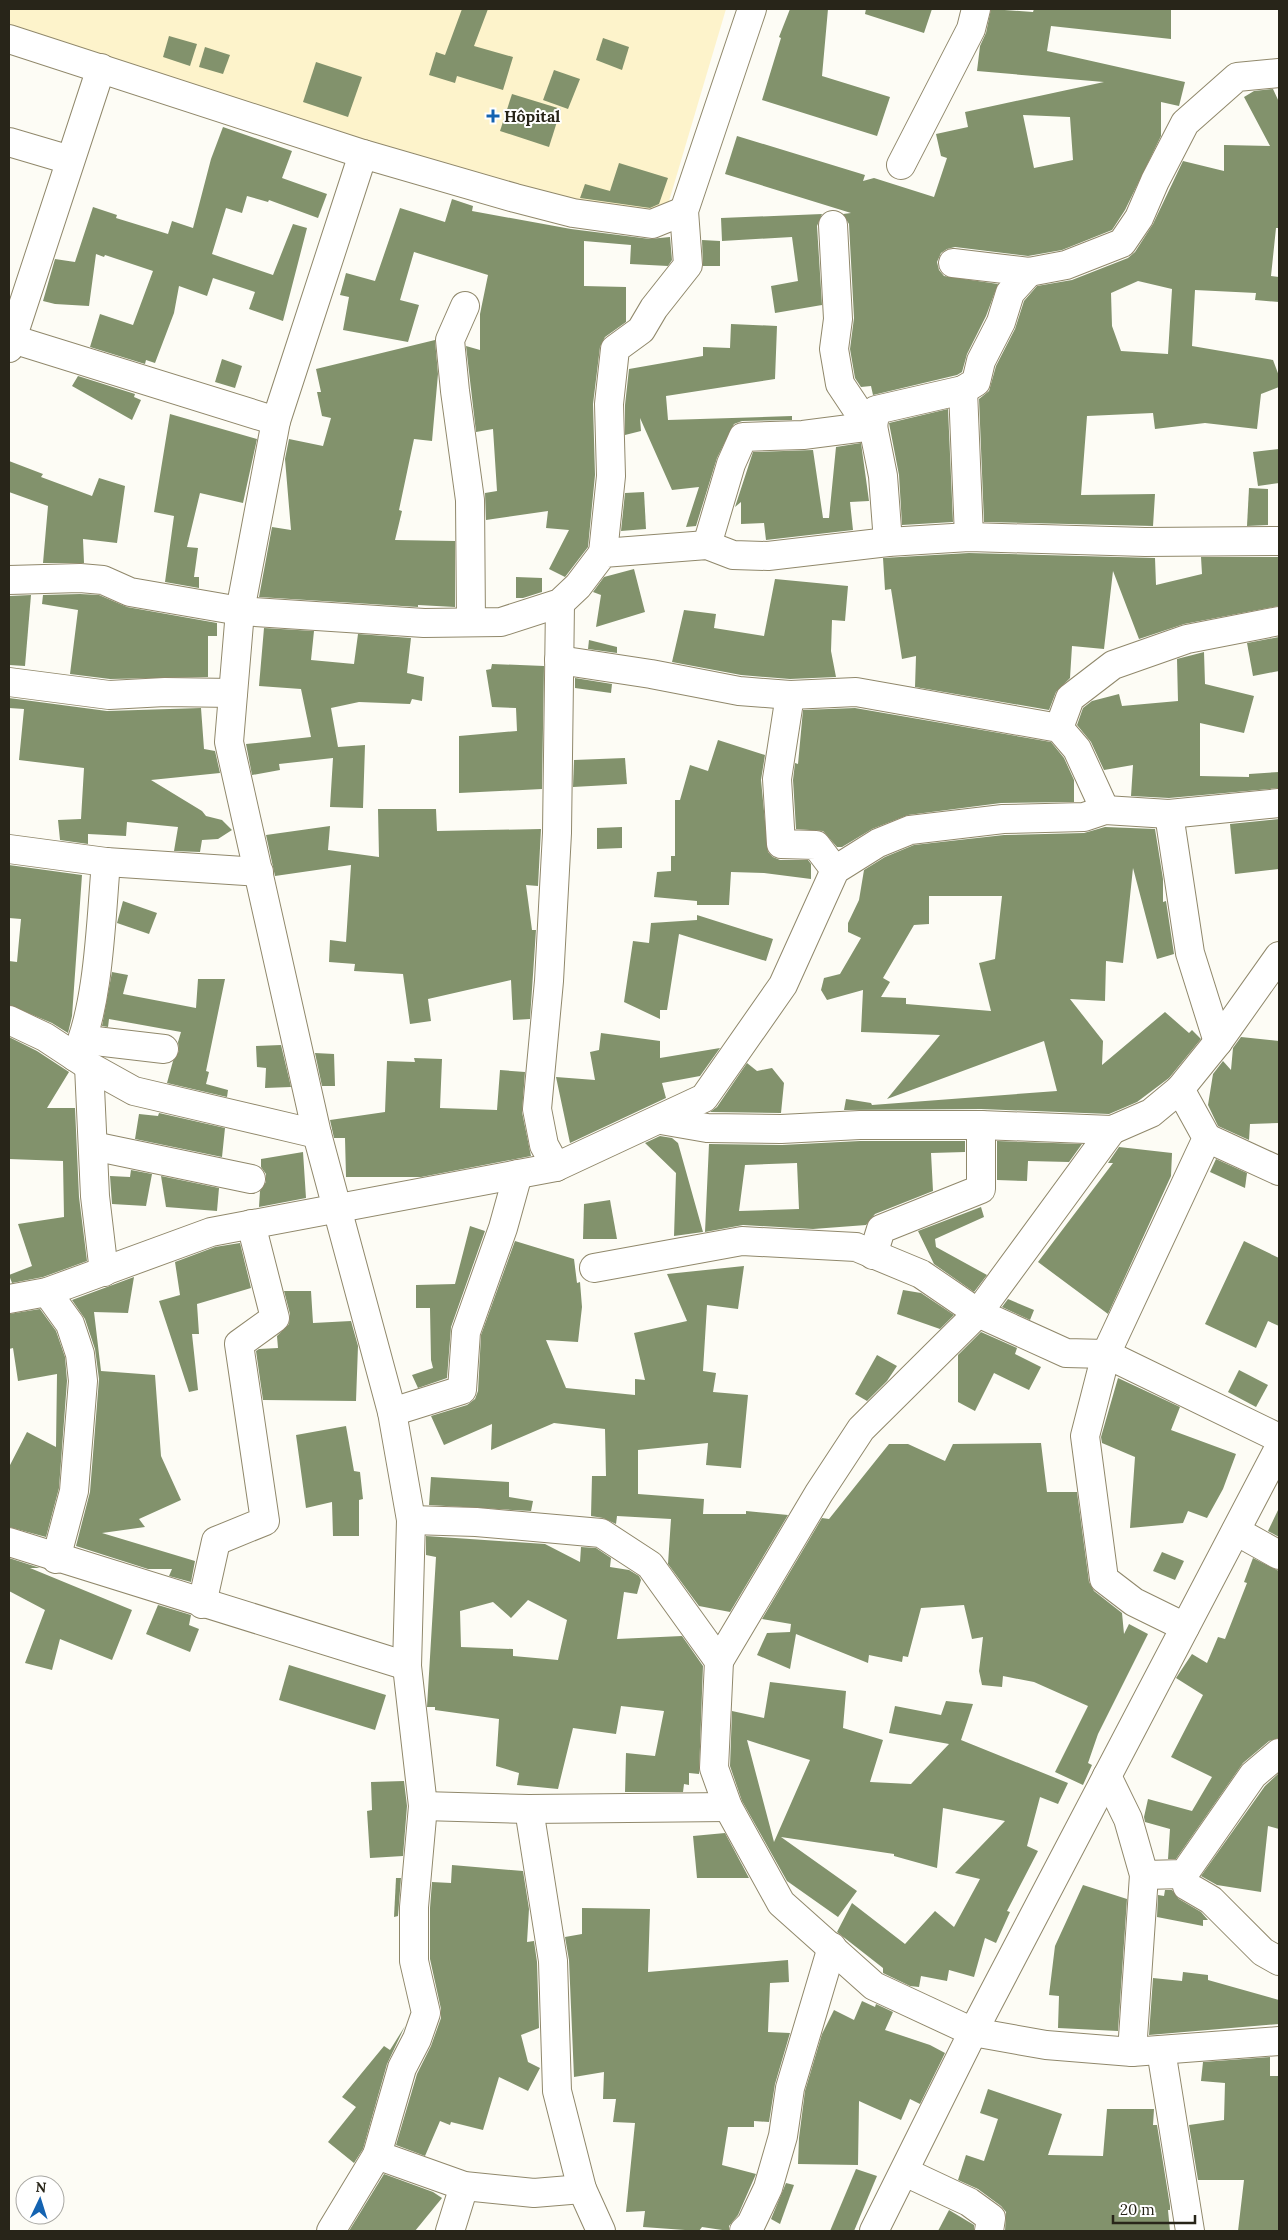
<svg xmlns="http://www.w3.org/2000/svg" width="1288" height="2240" viewBox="0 0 1288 2240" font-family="Lora,serif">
	<rect width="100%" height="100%" fill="#fdfcf5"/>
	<path fill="#fdf3cb" d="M9 9H726L664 218 573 206 9 27Z"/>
	<g fill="#82926c" fill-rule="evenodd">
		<path d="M462 9H488L474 46 513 57 503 90 457 76 455 83 429 75 436 52 445 55Z"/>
		<path d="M790 9H828L822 76 890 97 877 136 762 100 781 38 779 37Z"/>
		<path d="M866 9H932L924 33 865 14Z"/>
		<path d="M991 9 1033 12 1034 9H1171V39L1051 26 1047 51 1185 82 1179 106 1161 102V136L1125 210 1112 230 1062 250 1028 256 955 247 947 249 941 253 937 262 939 270 944 276 998 284 986 316 967 354 962 372 957 375 873 395 871 386 861 387 855 378 850 349 854 318 849 224 843 214 851 213 725 174 737 136 865 175 863 181 874 178 934 197 947 158 941 156 936 134 968 127 965 112 1104 82 977 71 980 46 986 33ZM1023 115 1070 117 1073 160 1034 168Z"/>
		<path d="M169 36 197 44 190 66 163 57Z"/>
		<path d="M603 38 629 47 622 70 596 60Z"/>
		<path d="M205 47 230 55 223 74 199 67Z"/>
		<path d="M316 62 362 77 348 117 303 102Z"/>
		<path d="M554 70 580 79 568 109 543 100Z"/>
		<path d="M1273 89 1279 102V228H1276L1271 276 1279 277V302L1255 300 1256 293 1195 290 1192 346 1273 360 1279 376V387L1261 394 1257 429 1205 423 1155 429 1153 413 1087 416 1081 495 1155 494 1153 526 984 522 979 399 989 391 996 366 1015 329 1024 301 1037 286 1072 280 1128 258 1135 252 1153 224 1183 161 1224 171V145L1270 146 1244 97 1254 91ZM1138 281 1172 289 1168 354 1121 351 1112 326 1111 293Z"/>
		<path d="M512 94 561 109 549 147 500 131Z"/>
		<path d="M223 127 292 151 282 178 327 194 318 218 269 200 268 202 247 196 242 213 226 208 212 254 273 275 293 224 307 228 283 321 249 309 255 292 213 278 207 296 179 286 174 313 155 363 146 360 145 364 90 347 100 314 133 325 153 271 105 255 104 257 96 254 89 306 55 304 43 301 55 259 75 262 93 207 117 215 116 218 168 234 172 221 193 228 211 159Z"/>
		<path d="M619 163 668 178 659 204 650 208 580 198 585 184 610 191Z"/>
		<path d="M452 199 473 206 472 211 571 229 650 239 670 237 672 260 668 266 630 264 631 245 584 241V286L626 287V322L605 337 600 347 593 404 595 475 588 547 565 577 549 569 569 530 546 528 548 511 486 520 485 493 497 491 493 429 476 432 466 346 480 350V314L488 275 414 252 400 300 419 305 408 342 343 330 349 297 340 295 346 273 375 281 400 208 445 222Z"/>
		<path d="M822 214 817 226 822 305 775 313 771 286 798 281 792 237 722 241 721 218Z"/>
		<path d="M702 240 720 241V266H703Z"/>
		<path d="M731 324 777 326 775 379 666 396 668 420 792 416V420L742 421 734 424 717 458 696 526 686 527 699 487 672 490 640 418 641 431 625 435V405L629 369 703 356V347L730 348Z"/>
		<path d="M435 340 438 374 432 441 414 439 399 510 402 511 395 540 455 541V607L418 605V607L259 597 272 527 291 530 285 459 289 439 323 446 331 418 322 416 317 392H321L316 369Z"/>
		<path d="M222 359 242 366 235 388 215 382Z"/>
		<path d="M78 376 135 394 134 397 141 400 132 420 72 386Z"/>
		<path d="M948 409 953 522 902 525 899 475 889 423Z"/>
		<path d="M170 414 257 439 243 503 200 493 187 547 198 548 194 577H199V588L165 582 174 516 154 512Z"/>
		<path d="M861 443 869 501 850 502 853 530 766 540 764 523 741 524V502L735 507 753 452 813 450 823 518H829L836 447Z"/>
		<path d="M1279 449V483L1258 486 1253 452Z"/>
		<path d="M9 461 43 474 41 477 92 496 99 478 125 486 117 543 83 539 84 563H43L48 506 9 492Z"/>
		<path d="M1249 488 1268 489V525L1247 526Z"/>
		<path d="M644 492 646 529 621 531 625 493Z"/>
		<path d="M969 553 1155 558 1156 585 1202 574 1201 557H1279V606L1184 624 1139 639 1113 571 1104 649 1072 646 1070 678 1056 692 1049 710 915 687 916 656 902 659 891 589 885 590 883 558Z"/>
		<path d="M634 569 645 612 596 627 601 595 593 592 604 577Z"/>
		<path d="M516 577 542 578V592L523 598H516Z"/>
		<path d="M775 579 848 586 845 621 832 620 831 651 836 677 790 679 741 675 672 662 684 610 716 614 714 628 764 636Z"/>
		<path d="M80 594 99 595 127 607 217 623V636H208V677L110 679 70 674 78 610 42 604 43 595Z"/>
		<path d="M31 595 25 666 9 665V596Z"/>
		<path d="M264 628 314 631 311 660 354 664 358 634 411 638 407 673 424 677 422 701 412 699 410 704 359 702 331 708 338 747 365 745 363 808 330 807 333 758 279 764 280 770 252 775 246 744 311 737 301 689 259 686Z"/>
		<path d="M1279 637V671L1253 676 1247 643Z"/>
		<path d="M589 640 617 647V653L588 649Z"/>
		<path d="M1204 652 1205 684 1254 696 1244 733 1200 723V776L1249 777V774L1279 772V788L1169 798 1131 796 1133 765 1104 770 1091 742 1077 725 1083 708 1092 701 1119 694 1122 706 1178 701 1177 659Z"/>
		<path d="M492 664 544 666 542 789 459 793V736L517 731 516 708 492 707 486 670 491 669Z"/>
		<path d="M575 678 612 684 611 693 575 688Z"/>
		<path d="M9 698 107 711 201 708 204 749 215 751 220 773 151 780 202 811 206 816 222 820 232 830 218 839 202 840 200 852 174 851 178 827 127 822 126 836 88 834V844L60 840 58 820 81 819 84 768 19 760 24 709 9 708Z"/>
		<path d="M855 708 1051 742 1064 758 1074 780V802L1001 803 908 815 872 829 842 847H837L823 831 796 829 793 780 795 763 798 764 803 710Z"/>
		<path d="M718 740 765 755 761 780 768 852 773 857 780 860H808L811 864V879L764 873 731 872 729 905H697V901L654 897 657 872 671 871V856H675V800H680L690 765 708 771Z"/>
		<path d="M625 758 627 784 573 787 574 760Z"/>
		<path d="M378 809H436L437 831 541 829 538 886 526 885 532 930H536L530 1019 513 1020 511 980 428 999 431 1021 410 1024 403 974 354 971 355 964 329 962 330 940 346 942 351 865 275 876 266 835 330 826 328 850 379 857Z"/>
		<path d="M1279 819V869L1235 874 1230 824Z"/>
		<path d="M622 827V848L597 849V828Z"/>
		<path d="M1105 827 1155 829 1163 879V902L1166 901 1174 954 1157 959 1133 868 1123 963 1106 961 1105 1001 1070 999 1103 1041 1102 1065 1165 1012 1189 1033 1192 1030 1201 1039 1169 1078 1137 1102 1109 1114 981 1109 844 1110 846 1099 871 1103 872 1105 1057 1091 1044 1041 887 1099 940 1035 861 1032 863 990 827 1000 821 990 824 978 840 974 861 938 848 932V923L859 900 864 870 885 857 914 845 1004 835 1084 833ZM929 896H1002L995 959 979 963 991 1011 906 1004V998L881 997 890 982 883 978 914 925 929 924Z"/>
		<path d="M9 865 82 875 72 1016 68 1033 52 1023 9 1005V961L17 962 21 919 9 918Z"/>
		<path d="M123 901 157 913 149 934 117 923Z"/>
		<path d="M697 915 773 939 766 961 679 934 667 1010H660V1019L624 1002 633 941 649 943 651 923 697 920Z"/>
		<path d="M112 972 128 975 123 994 196 1008 198 979H225L206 1071 209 1072 206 1084 228 1090 227 1097 167 1083 173 1061 179 1051 178 1042 181 1032 109 1019 108 1027 102 1026Z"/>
		<path d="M601 1033 660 1041V1058L720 1048 700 1076 662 1083 666 1098 570 1143 556 1077 595 1080 590 1052 599 1050Z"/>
		<path d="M9 1037 37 1051 69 1072 47 1108H75L79 1197 87 1261 43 1277 12 1283 9 1275 32 1266 18 1224 64 1217 63 1161 9 1159Z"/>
		<path d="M1241 1037 1279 1041V1123L1250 1124 1249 1140 1218 1126 1208 1105 1213 1074 1223 1061 1231 1070 1233 1048Z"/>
		<path d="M281 1045 291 1087 265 1088 266 1068 257 1067 256 1046Z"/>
		<path d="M315 1053 334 1054 335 1086H322Z"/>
		<path d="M414 1058 442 1059 440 1108 497 1110 500 1070 525 1072 522 1112 531 1156 421 1177H346L345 1138H334L330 1120 385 1112 387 1061 415 1062Z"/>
		<path d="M747 1063 757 1071 772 1068 784 1083 781 1113 710 1112 717 1107Z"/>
		<path d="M159 1113 225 1128 222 1157 135 1139 139 1114 158 1116Z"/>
		<path d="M660 1136 672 1138 678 1143 703 1232 674 1236 676 1173 645 1143Z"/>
		<path d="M860 1141H965V1152L931 1153 933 1191 875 1214 866 1225 813 1229 743 1225 705 1232 709 1144 782 1145ZM797 1163 799 1209 739 1211 745 1165Z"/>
		<path d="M997 1141 1082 1144 1069 1162 1028 1161 1027 1181 997 1180Z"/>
		<path d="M1119 1147 1172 1153 1171 1176 1108 1314 1038 1262 1113 1163H1108Z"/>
		<path d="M303 1152 306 1198 259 1207 260 1191 266 1182V1174L261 1167V1159Z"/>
		<path d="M1216 1159 1247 1173 1245 1188 1210 1172Z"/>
		<path d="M131 1170 152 1174 146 1206 112 1204 110 1176 130 1177Z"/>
		<path d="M161 1176 219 1188 217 1211 166 1207Z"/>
		<path d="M610 1200 617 1239H583L584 1204Z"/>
		<path d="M981 1207 984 1217 935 1239 936 1247 987 1275 974 1292 934 1264 918 1231Z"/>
		<path d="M470 1226 485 1231 451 1327 447 1378 418 1388 412 1375 433 1368 431 1360 430 1308H416V1285L455 1284Z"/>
		<path d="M515 1241 574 1259 577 1283 580 1282 582 1307 578 1342 546 1340 566 1388 635 1395V1379L645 1380 634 1333 687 1321 667 1274 744 1266 738 1309 707 1305 703 1371 716 1373 713 1392 748 1395 741 1468 706 1465 708 1443 638 1450V1494L704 1499 703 1514H746V1511L788 1515 730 1612 699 1606 668 1564 671 1519 617 1516 616 1524 603 1518 591 1516 592 1476H606L605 1429 554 1423 491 1450 492 1424 444 1445 431 1416 467 1405 475 1399 478 1391 481 1335Z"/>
		<path d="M1244 1241 1279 1258V1326L1268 1321 1256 1348 1205 1324Z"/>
		<path d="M240 1243 251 1288 197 1304 199 1334H192L198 1390 189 1392 159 1301 180 1295 175 1262 215 1247Z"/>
		<path d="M134 1277 128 1313 94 1312 101 1371 155 1375 161 1456 181 1500 139 1519 145 1527 102 1533 195 1561 191 1582 169 1576 172 1569H148L76 1546 90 1492 99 1379 95 1349 85 1319 72 1300Z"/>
		<path d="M903 1290 921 1293 954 1315 940 1329 897 1314Z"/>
		<path d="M284 1291H311L313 1323 351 1321 358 1346 356 1401 263 1400 256 1351 259 1349 278 1348 277 1336 289 1324 290 1314Z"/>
		<path d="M1008 1299 1034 1310 1030 1320 1002 1307Z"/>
		<path d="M40 1309 56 1331 65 1357 67 1381 59 1488 46 1537 9 1527V1467L27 1432 56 1447 57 1374 18 1381 13 1348 9 1349V1314Z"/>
		<path d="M981 1332 1017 1348 1015 1354 1041 1367 1029 1390 994 1373 975 1411 958 1402V1355Z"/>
		<path d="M877 1355 897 1366 887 1381 867 1401 855 1394Z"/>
		<path d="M1239 1370 1268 1385 1256 1407 1228 1392Z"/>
		<path d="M1118 1378 1180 1407 1171 1430 1236 1454 1223 1489 1207 1518 1188 1511 1183 1523 1130 1528 1135 1457 1102 1443 1101 1437Z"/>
		<path d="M346 1426 354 1471 360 1472 363 1499 359 1500V1536H333L332 1502 306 1508 296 1435Z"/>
		<path d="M1041 1443 1047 1492H1077L1089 1582 1094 1591 1122 1613 1124 1634 1129 1624 1148 1634 1098 1734 1088 1763 1092 1765 1083 1785 1055 1772 1088 1706 1034 1682 1003 1676 1002 1687 982 1685 979 1671 983 1637 972 1639 964 1605 921 1608 908 1657 903 1656 902 1662 869 1655 868 1663 796 1634 790 1669 757 1655 767 1633 790 1632 791 1624 762 1619 822 1518 829 1519 889 1444H908L945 1461 953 1444Z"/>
		<path d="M431 1477 509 1482V1497L533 1501 531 1511 429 1505Z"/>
		<path d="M1279 1508V1537L1268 1531Z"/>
		<path d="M426 1536 545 1544 580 1562 581 1547 596 1548 611 1558 610 1567 629 1570 639 1576 641 1580 637 1594 624 1592 617 1639 682 1636 703 1666 699 1774 689 1773V1785L684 1784 683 1792H625L626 1753 655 1756 664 1711 621 1706 616 1734 573 1728 558 1789 517 1785 519 1773 496 1766 499 1719 435 1710V1707H427L436 1557 426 1555ZM528 1600 567 1620 558 1660 513 1656V1649L461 1647 460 1611 493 1602 511 1618Z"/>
		<path d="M1162 1552 1184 1561 1175 1580 1153 1571Z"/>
		<path d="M9 1558 40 1568H30L132 1610 112 1660 60 1639 52 1670 25 1663 45 1610 9 1591Z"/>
		<path d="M1253 1558 1279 1571V1738L1269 1741 1243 1763 1176 1859H1168L1170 1829 1145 1822 1144 1817 1148 1799 1192 1811 1212 1777 1171 1757 1203 1695 1176 1678 1192 1654 1207 1663 1218 1637 1225 1639 1247 1583 1244 1582Z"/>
		<path d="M158 1605 191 1615 189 1625 199 1629 190 1652 146 1634Z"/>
		<path d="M289 1665 386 1695 375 1730 279 1700Z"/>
		<path d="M770 1682 846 1691 843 1728 883 1740 870 1782 911 1784 949 1744 889 1733 895 1706 941 1715 946 1701 973 1704 961 1740 1068 1783 1058 1804 1040 1797 1027 1846 1038 1851 1007 1911 1010 1912 996 1943 985 1938 974 1977 949 1970 947 1981 921 1976 919 1987 910 1986 883 1973V1968L837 1932 852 1903 905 1944 935 1911 954 1927 980 1879 955 1873 1005 1821 943 1808 937 1868 894 1856V1854L781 1837 857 1891 838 1917 787 1881 742 1801 730 1766 732 1711 764 1718ZM747 1740 810 1760 774 1842Z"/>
		<path d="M1279 1773V1829L1268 1826 1261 1892 1217 1885 1201 1876 1265 1786Z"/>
		<path d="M404 1781 407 1806 403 1856 370 1858 367 1811 372 1810 371 1782Z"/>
		<path d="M725 1833 749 1878H697L693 1836Z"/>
		<path d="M452 1865 523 1871 529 1909 527 1942 534 1941 537 1962 539 2028 521 2035 528 2062 540 2068 528 2091 499 2077 483 2130 451 2122 450 2125 440 2121 425 2156 396 2145 417 2074 431 2046 441 2018V2009L430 1959V1908L432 1882 451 1883Z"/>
		<path d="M396 1878H401L398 1916 394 1917Z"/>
		<path d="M1083 1885 1127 1899 1118 2031 1058 2028 1059 1996 1049 1995 1055 1946Z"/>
		<path d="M1165 1890H1172L1179 1899 1201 1912 1208 1920H1203V1926L1157 1917 1158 1895 1164 1896Z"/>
		<path d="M582 1908 650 1909 648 1972 788 1960 789 1982 770 1983 768 2032 790 2033 775 2084 769 2122 754 2121V2127H728L722 2165 756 2174 738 2215 729 2226V2231L702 2227 699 2231 643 2227 645 2211 626 2212 635 2123 613 2122 616 2099H603L604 2072 574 2077 569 1960 565 1937 582 1934Z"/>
		<path d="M1183 1972 1208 1975V1980L1279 2000V2024L1149 2035 1153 1978 1182 1981Z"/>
		<path d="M862 2001 875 2007 876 2004 893 2012 885 2030 930 2045 945 2053 920 2104 910 2099 901 2120 859 2101 858 2165 798 2164 799 2138 805 2091 822 2034 834 2010 854 2020Z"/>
		<path d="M405 2026 387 2064 363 2149 354 2163 328 2142 356 2107 342 2097 384 2046 390 2050Z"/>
		<path d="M1270 2057V2076H1279V2231H1238L1244 2180H1198L1189 2125 1224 2120 1225 2083 1201 2081 1203 2062Z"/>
		<path d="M988 2089 1062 2114 1048 2155 1103 2156 1107 2109H1154L1153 2125H1157L1170 2206V2210H1168L1170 2231H1005L1006 2212 1001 2206 978 2189 958 2180 966 2155 984 2161 998 2119 980 2113Z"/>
		<path d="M856 2169 877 2176 854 2231H830Z"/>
		<path d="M384 2174 433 2192 442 2198 415 2231H349Z"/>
		<path d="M786 2183 794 2185 780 2224 771 2219Z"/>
		<path d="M949 2210 974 2225V2231H938Z"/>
	</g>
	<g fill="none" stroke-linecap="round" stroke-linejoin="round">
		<g stroke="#90886b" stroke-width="30">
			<g id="minor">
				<path d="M9 39 363 154 515 198 573 213 652 224 684 211"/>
				<path d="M9 142 70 160"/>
				<path d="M901 165 971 29 976 9"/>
				<path d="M833 225 838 319 834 349 840 384 856 408 873 426 883 476 888 542"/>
				<path d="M953 263 1029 272 1066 265 1122 243 1139 218 1155 181 1185 123 1237 77 1279 73"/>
				<path d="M465 306 450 340 455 391 470 500 471 622"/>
				<path d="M9 338 276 421"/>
				<path d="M9 348 101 68"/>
				<path d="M963 390 969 537"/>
				<path d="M707 545 731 464 743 437 803 435 873 426 876 410 963 390 976 382 981 361 1001 322 1010 293 1029 272"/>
				<path d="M603 553 611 476 609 404 615 349 641 330 654 308 688 265 684 211 752 9"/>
				<path d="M9 580 80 578 103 580 130 592 240 611 424 623 501 622 560 603 578 586 603 553 707 545 733 555 768 556 888 542 969 537 1145 542 1279 541"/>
				<path d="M559 660 651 674 739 691 790 695 856 692 1059 728 1077 749 1105 810"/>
				<path d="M9 682 109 695 165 692 233 693"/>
				<path d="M790 695 777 779 781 844 816 845 835 870"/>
				<path d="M1059 728 1070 698 1113 665 1187 639 1279 621"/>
				<path d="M1169 814 1190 953 1218 1042"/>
				<path d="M9 849 106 862C101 918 99 1008 75 1057"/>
				<path d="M106 862 259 872"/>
				<path d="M9 1020 45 1037 89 1066 134 1091 317 1134"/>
				<path d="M83 1041 87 1040 164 1049"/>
				<path d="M89 1066 95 1196 104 1272"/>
				<path d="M1180 1089 1207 1138 1106 1354 1085 1436 1104 1579 1134 1602 1185 1627"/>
				<path d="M661 1120 707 1128 781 1129 860 1125H981L1112 1130 1151 1113 1180 1089 1218 1042 1279 956"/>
				<path d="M1207 1138 1279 1171"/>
				<path d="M93 1146 251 1179"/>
				<path d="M556 1167 544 1145 537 1109 549 981 557 833 560 603"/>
				<path d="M873 1255 881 1229 981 1189V1125"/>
				<path d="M594 1268 742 1241 856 1247 921 1274 978 1313 1066 1353 1106 1354 1279 1438"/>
				<path d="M47 1292 70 1324 80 1354 83 1381 74 1491 56 1559"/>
				<path d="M9 1299 47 1292 211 1232 556 1167 704 1098 783 985 835 870 878 843 910 830 1003 819 1084 817 1105 810 1169 814 1279 803"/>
				<path d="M392 1412 462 1390 466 1332 503 1228 518 1174"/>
				<path d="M411 1520 476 1522 601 1533 650 1565 719 1661 714 1768 728 1807 781 1903 874 1986 973 2032 1046 2045 1132 2052 1279 2041"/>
				<path d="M1236 1531 1279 1555"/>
				<path d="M9 1542 407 1666"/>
				<path d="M202 1604 216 1541 265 1521 239 1344 275 1318 251 1224"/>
				<path d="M719 1661 819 1493 861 1429 978 1313 1112 1130"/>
				<path d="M1107 1776 1128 1819 1144 1875 1132 2052"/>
				<path d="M423 1806 529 1809 728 1807"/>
				<path d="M529 1809 553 1961 557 2091 582 2189 601 2231"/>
				<path d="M1184 1874 1187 1886 1211 1900 1263 1952 1279 1961"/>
				<path d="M1144 1875 1184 1874 1253 1775 1279 1753"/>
				<path d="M1161 2050 1190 2231"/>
				<path d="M377 2155 464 2186 534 2193 582 2189"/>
				<path d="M905 2172 969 2202 991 2218 989 2231"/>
				<path d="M331 2231 377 2155 402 2068 417 2039 426 2013 414 1961V1907L423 1806 407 1666 411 1520 392 1412 317 1134 229 742 240 611 276 421 363 154"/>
				<path d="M450 2231 464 2186"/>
				<path d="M744 2231 751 2224 768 2188 783 2136 790 2088 832 1947"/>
				<path d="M874 2231 973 2032 1279 1448"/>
			</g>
		</g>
		<use href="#minor" stroke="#fff" stroke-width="28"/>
	</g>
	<path fill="#1463b1" stroke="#fff" stroke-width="2" d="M490.5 108.5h5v5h5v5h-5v5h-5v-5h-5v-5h5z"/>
	<g text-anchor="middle" stroke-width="4" stroke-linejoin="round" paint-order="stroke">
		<g font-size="16" font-weight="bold" fill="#282519" stroke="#fff" text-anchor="start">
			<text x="504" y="122">Hôpital</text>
		</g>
	</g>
	<rect width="1288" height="2240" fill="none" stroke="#282519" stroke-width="20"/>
	<g transform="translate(40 2200) rotate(4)"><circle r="24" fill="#ffffff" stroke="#a9a8a3"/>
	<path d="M0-4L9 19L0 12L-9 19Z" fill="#1463b1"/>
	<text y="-8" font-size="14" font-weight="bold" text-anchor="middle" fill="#282519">N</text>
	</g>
	<path d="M1113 2215v8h82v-8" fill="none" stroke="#282519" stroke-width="2.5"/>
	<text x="1120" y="2215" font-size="15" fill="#282519" stroke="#ffffff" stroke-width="4" paint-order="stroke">20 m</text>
</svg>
